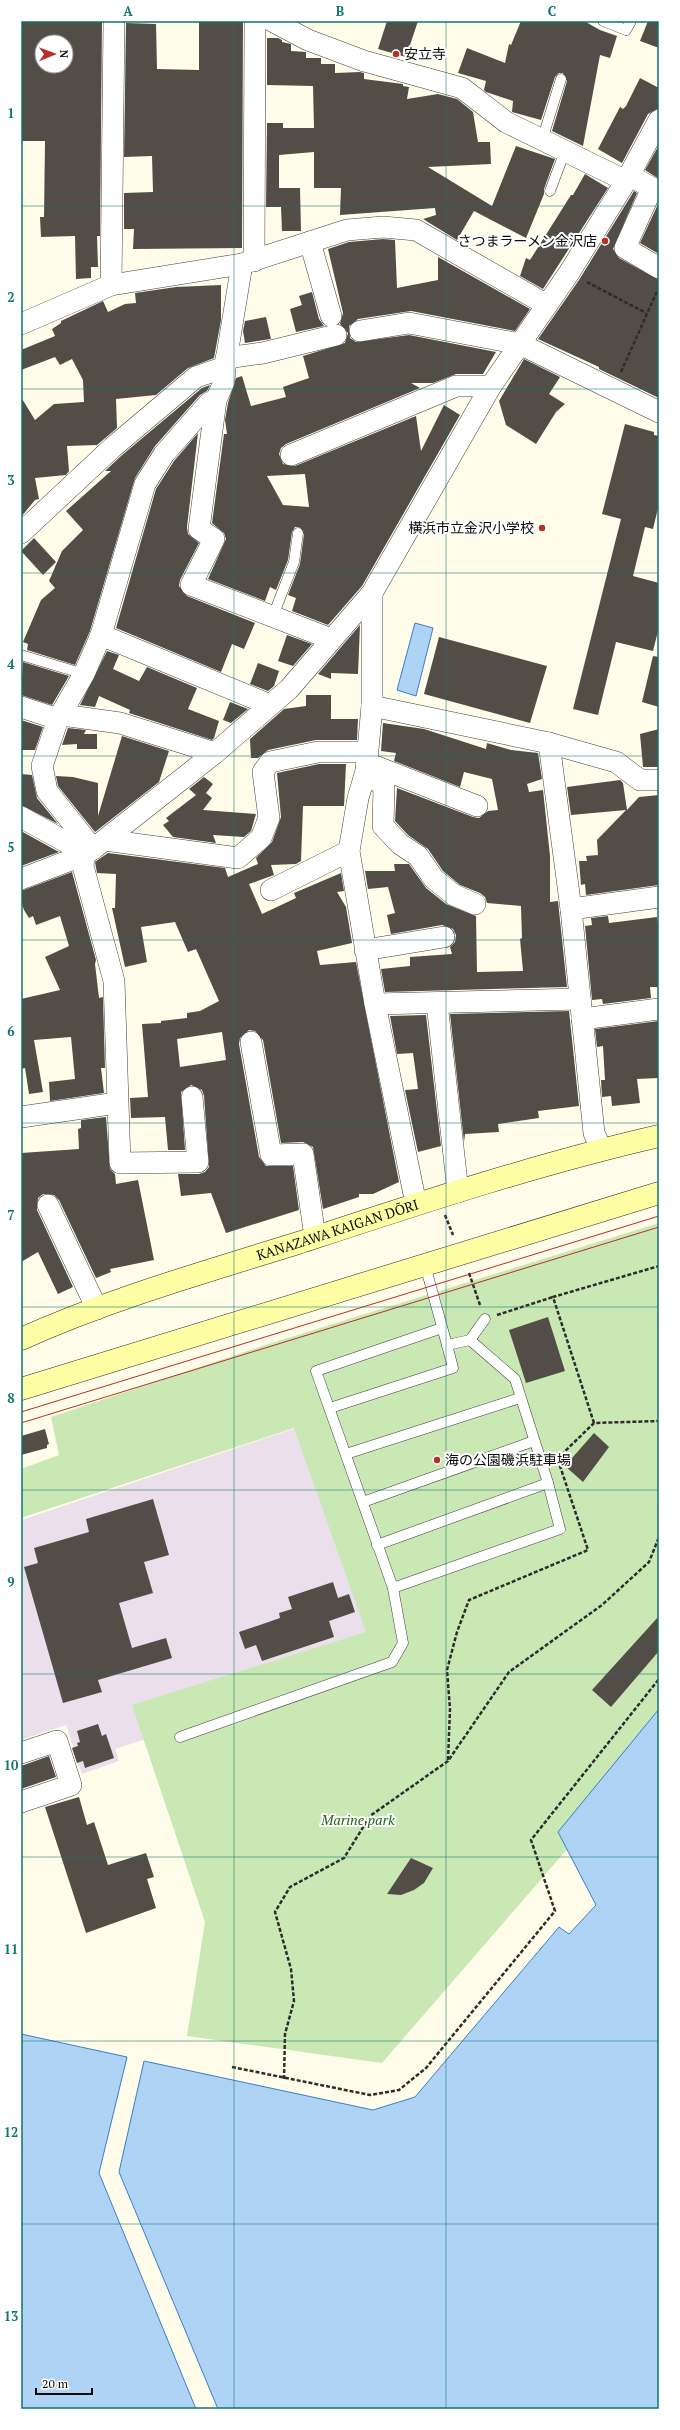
<svg xmlns="http://www.w3.org/2000/svg" width="680" height="2430" viewBox="0 0 680 2430" font-family="'PT Serif','Noto Sans JP',serif">
	<rect width="100%" height="100%" fill="#fffde9"/>
	<path fill="#eadfea" d="M302 1426 371 1632 149 1738 115 1749 119 1761 82 1774 66 1725 21 1740V1520Z"/>
	<path fill="#c9e8b4" d="M659 1223V1743L382 2063 187 2036 205 1922 132 1705 366 1632 294 1428 21 1518V1469L59 1455 51 1417 265 1345Z"/>
	<g fill="#afd3f5" stroke="#377fcb">
		<path d="M415 623 433 628 416 696 397 690Z"/>
		<path d="M659 1709V2409H218L119 2172 144 2061 373 2110 415 2097 559 1927 569 1934 596 1905 558 1832Z"/>
		<path d="M21 2034 127 2057 99 2173 196 2409H21Z"/>
	</g>
	<g fill="#534d48" fill-rule="evenodd">
		<path d="M21 21H102L100 236H97L98 267H91V278L76 279 75 236 41 237 40 217H44L45 141H21ZM42 42H66V66H42Z"/>
		<path d="M199 21H243L242 248 133 249 134 229H124V193L153 192 152 156 124 157 126 23 156 24 157 69 199 70Z"/>
		<path d="M387 21H418L406 57 378 49Z"/>
		<path d="M521 21H584L600 30 617 36 610 58 600 55 583 146 552 131 567 81 563 73H559L555 77 541 120 512 112 513 101 486 92 484 90 486 81 458 73 467 48 505 63 509 44 511 45Z"/>
		<path d="M648 21H659V48L640 41Z"/>
		<path d="M267 38H278L282 40V42L291 44V51L306 52V58H321V64H335V73L360 72 364 73V79L403 84V86L409 87 407 99 438 94 457 99 473 112 478 142H490L491 164 428 167 492 206 516 146 555 159 544 189V194L526 238 474 211 457 240 423 219 436 215 435 208 340 215 341 188H314V152L279 155V188H300L301 231H282L281 207H266L267 123H283V128H314L313 86 267 85Z"/>
		<path d="M640 78 659 88V108L648 114 622 163 598 149 620 107 623 109 626 106Z"/>
		<path d="M659 145V179L645 170Z"/>
		<path d="M585 174 608 188 543 289 520 276 526 258 530 260 571 195H573Z"/>
		<path d="M634 191 637 193 613 249 619 258 659 280V398L599 369V367L538 339 579 280Z"/>
		<path d="M659 202V254L640 243Z"/>
		<path d="M383 239 395 240 397 288 438 280V257L530 309 515 331 411 311 358 319 349 326 350 338 356 342 409 335 496 352 483 374H456L433 383H411L420 388 286 444 281 448 279 454 283 464 295 466 416 416 421 451 444 405 460 415 362 586 328 625 292 611 296 598 288 595 300 564 304 534 299 527H295L292 532 288 560 276 590 270 587 265 601 208 579 226 539 224 533 212 523 224 434H227L225 420 228 403 236 378 242 376 251 406 286 397 283 387 309 378 303 356 345 343 348 333 340 324 343 313 328 249 349 242ZM305 474 309 507 283 505 267 476Z"/>
		<path d="M221 285V320L214 358 188 368 156 395 116 399 117 428 97 445 67 446 69 471 66 475 35 478 39 499 35 500 21 517V397L35 420 54 404 84 402 83 380 72 359 60 365 55 357 21 370V350L55 336 52 329 61 323V321L103 301 108 312 125 304 136 303 135 293 176 287Z"/>
		<path d="M312 292 319 319 324 326 296 332 290 309 302 305 299 296Z"/>
		<path d="M266 317 271 339 245 343 243 331 245 321Z"/>
		<path d="M524 359 560 377 549 394 565 404 556 412 536 444 506 425 499 401Z"/>
		<path d="M210 385 207 391 200 395 155 446 135 478 90 631 75 665 27 650 28 644 23 642 41 600 55 588 49 581 62 551 83 530 66 511 111 471H105L121 456 202 388Z"/>
		<path d="M625 424 654 432V435L659 436V504L653 529 645 527 633 576 659 583V627L653 651 616 642 598 715 573 709 621 519 602 514Z"/>
		<path d="M198 433 187 527 188 534 199 543 180 580 179 586 187 596 255 623 244 649 232 644 221 672 116 628 156 489 174 461Z"/>
		<path d="M34 538 56 562 43 575 21 551Z"/>
		<path d="M360 625 358 674 331 673V679L318 674Z"/>
		<path d="M287 635 312 644 293 666 278 661Z"/>
		<path d="M439 637 547 666 530 723 424 694Z"/>
		<path d="M107 651 119 655 113 669 139 681 147 667 197 688 188 709 219 721 214 738 212 740 129 713 130 710 99 696 95 707 80 705Z"/>
		<path d="M653 656 659 657V707L642 702Z"/>
		<path d="M23 662 69 676 52 705 21 695Z"/>
		<path d="M258 663 279 671 274 686 268 691 250 684Z"/>
		<path d="M306 695H331V719H358L357 740H316L268 750 258 758H251L250 739 284 709 306 706Z"/>
		<path d="M230 702 248 709 231 723 223 720Z"/>
		<path d="M21 720 43 727 35 750H21Z"/>
		<path d="M383 723 424 729 486 749 487 743 511 750 538 753 542 779 527 784 529 792 543 790 550 856V902L558 901 567 987 385 992 381 969 410 966V957L452 954 450 947 455 942 456 935 453 929 442 925 391 934 387 915 395 913 388 887 368 889 365 871H395L394 864H409L426 888 446 904 476 916 477 972 523 971 520 939 522 938 521 906 487 903 485 897 480 893 460 885 443 871 428 849 408 835 395 821 397 788 473 817 479 818 488 811 498 810 492 779 464 772 460 787 394 761 396 753 381 751Z"/>
		<path d="M68 728 86 730 84 734H97V749H77V744L62 745Z"/>
		<path d="M659 729V767H643L640 734Z"/>
		<path d="M122 736 169 751 159 782 95 832 58 786 56 776 73 777 98 783V816Z"/>
		<path d="M319 764H346L344 806H303L301 861 296 864 271 865 274 875 249 884 262 914 296 898 294 893 341 873 344 891 337 892 346 907 352 943 317 951 320 965 356 962 399 1182 373 1194H359V1197L323 1209 313 1147 303 1142 281 1143 263 1040 255 1031 249 1030 240 1038 239 1044 259 1157 266 1166H293L299 1210 226 1233 211 1193 181 1196 178 1174H199L205 1172 209 1167 204 1096 202 1090 191 1085 181 1092 185 1150H168L165 1117 131 1118 130 1098 148 1097 142 1024 161 1023V1021L187 1018V1013L200 1011 219 1001 196 949 188 952 175 922 141 927 147 962 125 967 112 908H115L116 874 97 873 95 862 108 853 225 868 228 877 258 864 256 858 272 842 281 817 277 773ZM222 1032 226 1060 180 1067 177 1039Z"/>
		<path d="M21 774 32 775 37 798 58 824 21 805Z"/>
		<path d="M204 777 213 784 206 793 212 798 203 810 256 814 251 831 244 837 213 835 216 843 173 837 163 825 169 821 166 818 196 795 189 789Z"/>
		<path d="M620 780 623 783 627 810 639 797 659 795V885L586 895 585 884 581 885 579 861H587L586 856 598 855 597 840 626 810 571 815 567 787Z"/>
		<path d="M21 831 59 852 21 866Z"/>
		<path d="M72 872 96 960 95 964 99 998 103 997 105 1068H101L104 1093 50 1101 49 1082 75 1079 71 1037 34 1040 43 1092 29 1094 25 1068 21 1069V999L60 990 45 957 69 946 60 916 36 925 33 916 29 918 24 910 21 901V891Z"/>
		<path d="M608 916 609 923 657 917 659 937V987H650L651 998 603 1004 602 999 592 1000 585 926 592 925 591 918Z"/>
		<path d="M569 1011 579 1106 538 1111 539 1118 498 1124 499 1132 465 1134 464 1142 450 1014Z"/>
		<path d="M426 1015 441 1146 418 1152 405 1090 418 1089 413 1053 397 1054 390 1016Z"/>
		<path d="M659 1021V1078L637 1079 640 1103 612 1106 611 1096 602 1097 601 1080H605L603 1046 597 1047 595 1029Z"/>
		<path d="M106 1117 110 1169 115 1174 116 1184 138 1180 154 1260 110 1269 111 1272 96 1278 59 1200 54 1195 43 1194 38 1198 37 1210 73 1287 58 1294 38 1252 21 1262V1153L79 1149 78 1129 81 1128V1120Z"/>
		<path d="M548 1317 565 1371 526 1383 509 1330Z"/>
		<path d="M45 1429 49 1444 47 1445V1448L21 1455V1436Z"/>
		<path d="M594 1433 609 1447 583 1482 565 1466Z"/>
		<path d="M153 1499 169 1555 144 1562 153 1593 119 1603 132 1648 166 1638 172 1658 98 1680 102 1692 63 1703 24 1567 38 1563 34 1548 89 1532 86 1519Z"/>
		<path d="M333 1582 338 1598 349 1594 355 1612 329 1621 334 1637 262 1661 256 1645 245 1649 239 1632 280 1618 279 1613 292 1609 288 1597Z"/>
		<path d="M659 1616V1651L611 1707 592 1690Z"/>
		<path d="M98 1724 102 1736 106 1734 114 1758 85 1768 83 1761 77 1763 72 1748 78 1746 77 1743 80 1742 77 1731Z"/>
		<path d="M49 1756 56 1777 21 1789V1766Z"/>
		<path d="M79 1797 87 1825 94 1822 108 1865 146 1853 154 1877 147 1879 156 1908 86 1933 45 1807Z"/>
		<path d="M411 1858 433 1868 424 1883 414 1890 401 1895 387 1894Z"/>
	</g>
	<g fill="none" stroke-linecap="round" stroke-linejoin="round">
		<g stroke="#3e3e3e" stroke-width="11">
			<g id="lane">
				<path d="M603 21 626 30 631 21"/>
				<path d="M542 140 561 79"/>
				<path d="M550 191 565 151"/>
				<path d="M273 616 294 562 298 533"/>
				<path d="M21 655 84 674"/>
				<path d="M425 1265 447 1345"/>
				<path d="M330 1408 453 1368 447 1345 470 1340 485 1319"/>
				<path d="M346 1454 520 1398"/>
				<path d="M363 1502 534 1441"/>
				<path d="M377 1545 548 1483"/>
				<path d="M393 1588 560 1529 548 1483 515 1379 470 1340"/>
				<path d="M180 1737 392 1662 403 1643 393 1588 316 1371 442 1328"/>
			</g>
		</g>
		<g stroke="#3e3e3e" stroke-width="22">
			<g id="street">
				<path d="M272 21 308 40 364 61 462 88 506 122 626 181"/>
				<path d="M629 175 652 188 625 248 659 268"/>
				<path d="M310 242 331 316"/>
				<path d="M254 261 255 21"/>
				<path d="M111 285 114 21"/>
				<path d="M21 324 111 285 242 264 347 230 383 227 416 230 547 305"/>
				<path d="M360 331 409 323 520 344 659 412"/>
				<path d="M226 358 263 353 336 335"/>
				<path d="M225 367 224 382 216 400 199 529 214 539 191 585 331 639"/>
				<path d="M291 455 456 386H491"/>
				<path d="M21 533 113 447 196 377 225 367 242 264"/>
				<path d="M372 593V706L366 771 358 798 349 851 375 1004 416 1204"/>
				<path d="M101 635 270 705"/>
				<path d="M372 706 549 743 616 762 640 780H659"/>
				<path d="M21 707 58 719"/>
				<path d="M62 715 120 723 215 753"/>
				<path d="M549 743 571 909 594 1133 601 1149"/>
				<path d="M367 763 477 806"/>
				<path d="M366 771 384 787 383 826 400 844 418 856 434 879 454 895 475 904"/>
				<path d="M21 817 66 842 84 855 83 866 114 981 120 1163 198 1162 192 1097"/>
				<path d="M105 840 238 858 261 838 269 818 263 772 270 762 318 752H367"/>
				<path d="M93 849 47 791 42 766 58 719 84 674 101 635 145 484 164 454 209 403 216 400"/>
				<path d="M21 879 84 855 93 849 215 753 289 689 372 593 491 386 569 273 626 181 659 120"/>
				<path d="M271 890 349 851"/>
				<path d="M571 909 659 897"/>
				<path d="M365 950 444 937"/>
				<path d="M437 1003 458 1192"/>
				<path d="M375 1004 580 999"/>
				<path d="M582 1019 659 1009"/>
				<path d="M251 1042 271 1155 303 1154 315 1237"/>
				<path d="M21 1117 117 1103"/>
				<path d="M48 1205 97 1309"/>
				<path d="M21 1753 57 1741 71 1785 21 1802"/>
			</g>
		</g>
		<g stroke="#2d2d2d" stroke-width="23">
			<g id="secondary">
				<path id="s1" d="M21 1339C110 1299 205 1272 298 1243 417 1204 537 1164 659 1136"/>
				<path d="M21 1389 659 1193"/>
			</g>
		</g>
		<g stroke="#2d2d2d" stroke-width="2.5" stroke-dasharray="4 2" stroke-linecap="butt">
			<path d="M587 282 646 313"/>
			<path d="M621 372 659 287"/>
			<path d="M445 1215 453 1235"/>
			<path d="M469 1273 480 1305"/>
			<path d="M497 1315 553 1297"/>
			<path d="M594 1423 553 1297 659 1266"/>
			<path d="M557 1459 594 1423 659 1421"/>
			<path d="M448 1760 450 1709 447 1670 457 1632 469 1600 588 1550 559 1463"/>
			<path d="M232 2067 370 2095 399 2090 426 2068 555 1911 531 1840 659 1679"/>
			<path d="M284 2079 285 2034 294 2001 291 1969 275 1912 290 1887 344 1858 370 1816 448 1761 509 1672 602 1605 649 1562 659 1537"/>
		</g>
		<use href="#lane" stroke="#fff" stroke-width="10"/>
		<use href="#street" stroke="#fff" stroke-width="21"/>
		<use href="#secondary" stroke="#fefea5" stroke-width="22"/>
		<g stroke="#b82f26" stroke-width="1">
			<path d="M21 1412 659 1216"/>
			<path d="M21 1423 659 1227"/>
		</g>
	</g>
	<path fill="none" stroke="#0f766e" stroke-width="1" stroke-opacity="0.55" d="M234 21V2409M446 21V2409M21 206H659M21 389H659M21 573H659M21 756H659M21 940H659M21 1123H659M21 1307H659M21 1490H659M21 1674H659M21 1857H659M21 2041H659M21 2224H659"/>
	<g fill="#b82f26" stroke="#fff" stroke-width="1.5">
		<circle cx="396" cy="54" r="4"/>
		<circle cx="605" cy="241" r="4"/>
		<circle cx="542" cy="528" r="4"/>
		<circle cx="437" cy="1460" r="4"/>
	</g>
	<g text-anchor="middle" stroke-width="4" stroke-linejoin="round" paint-order="stroke">
		<g font-size="14" fill="#0b0b0b" stroke="#fff" text-anchor="start">
			<text x="404" y="59">安立寺</text>
			<text x="597" y="246" text-anchor="end">さつまラーメン金沢店</text>
			<text x="534" y="533" text-anchor="end">横浜市立金沢小学校</text>
			<text x="445" y="1465">海の公園磯浜駐車場</text>
		</g>
		<g font-size="14" fill="#0b0b0b" stroke="#fff">
			<text dy="5" stroke="none"><textPath href="#s1" startOffset="335">KANAZAWA KAIGAN DŌRI</textPath></text>
		</g>
		<g font-size="14" font-style="italic" fill="#23611d" stroke="#fff">
			<text x="358" y="1825">Marine park</text>
		</g>
	</g>
	<rect width="680" height="2430" fill="none" stroke="#ffffff" stroke-width="44"/>
	<g transform="translate(54 54) rotate(89)"><circle r="19" fill="#ffffff" stroke="#9d9d9d"/>
	<path d="M0-3L7 15L0 10L-7 15Z" fill="#b82f26"/>
	<text y="-6" font-size="11" font-weight="bold" text-anchor="middle" fill="#0b0b0b">N</text>
	</g>
	<path d="M36 2388v6h56v-6" fill="none" stroke="#0b0b0b" stroke-width="2"/>
	<text x="42" y="2388" font-size="12" fill="#0b0b0b" stroke="#ffffff" stroke-width="3" paint-order="stroke">20 m</text>
	<rect x="22" y="22" width="636" height="2386" fill="none" stroke="#0f766e" stroke-width="1.5"/>
	<g font-size="13" text-anchor="middle" font-weight="bold" fill="#0f766e">
		<text x="128" y="16">A</text>
		<text x="340" y="16">B</text>
		<text x="552" y="16">C</text>
		<text x="11" y="118">1</text>
		<text x="11" y="302">2</text>
		<text x="11" y="485">3</text>
		<text x="11" y="669">4</text>
		<text x="11" y="852">5</text>
		<text x="11" y="1036">6</text>
		<text x="11" y="1220">7</text>
		<text x="11" y="1403">8</text>
		<text x="11" y="1587">9</text>
		<text x="11" y="1770">10</text>
		<text x="11" y="1954">11</text>
		<text x="11" y="2137">12</text>
		<text x="11" y="2321">13</text>
	</g>
</svg>
